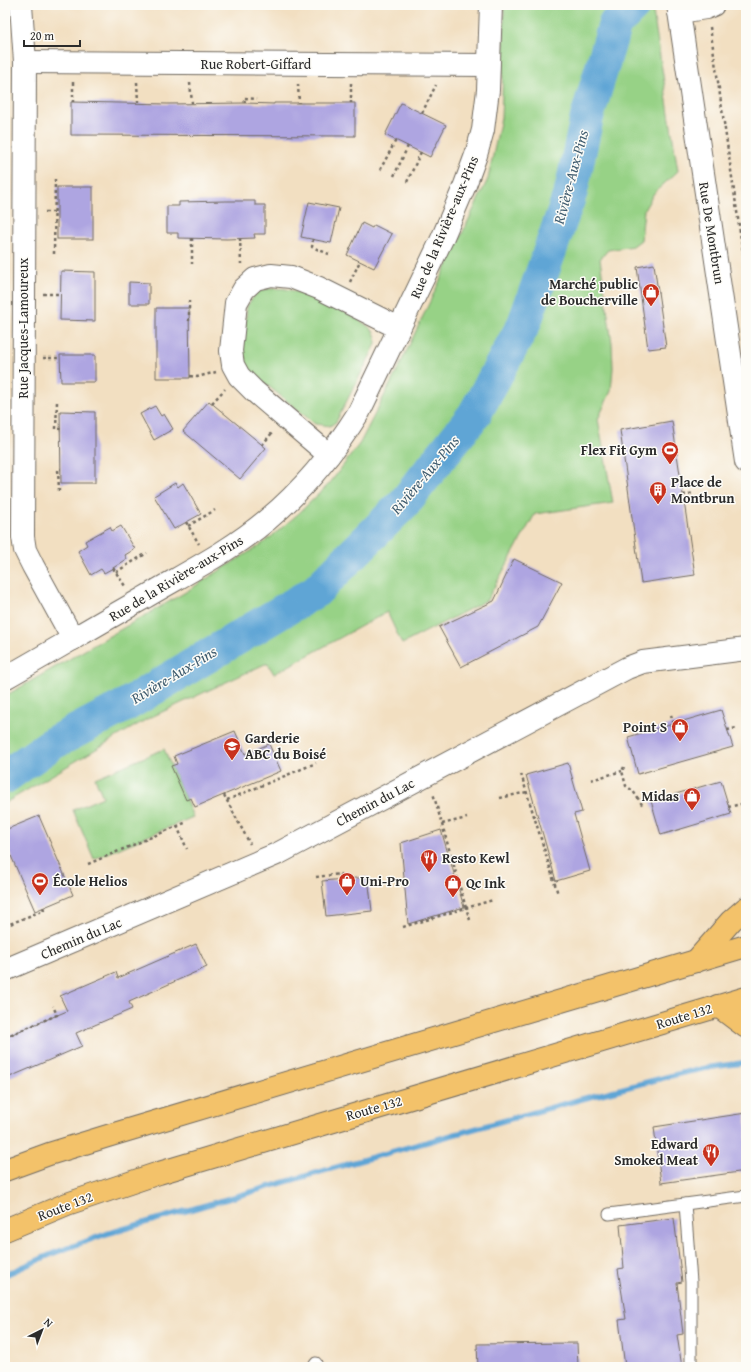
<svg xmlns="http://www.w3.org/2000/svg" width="751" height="1372" viewBox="0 0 751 1372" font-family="'Gentium Book Plus',serif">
	<rect width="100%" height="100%" fill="#fdfcf7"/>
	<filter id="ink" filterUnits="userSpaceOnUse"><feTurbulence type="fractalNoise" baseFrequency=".025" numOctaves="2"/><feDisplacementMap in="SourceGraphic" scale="8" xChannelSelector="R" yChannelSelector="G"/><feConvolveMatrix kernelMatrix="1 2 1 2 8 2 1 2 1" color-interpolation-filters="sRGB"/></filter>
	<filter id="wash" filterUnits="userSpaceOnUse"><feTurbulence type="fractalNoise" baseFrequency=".012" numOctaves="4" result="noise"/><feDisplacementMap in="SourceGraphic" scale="16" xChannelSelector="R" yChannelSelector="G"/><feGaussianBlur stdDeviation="0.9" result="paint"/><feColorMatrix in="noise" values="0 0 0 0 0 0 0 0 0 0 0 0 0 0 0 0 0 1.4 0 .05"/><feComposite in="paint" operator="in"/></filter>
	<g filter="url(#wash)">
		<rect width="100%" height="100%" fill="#f2dfc1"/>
		<g fill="#97d286" stroke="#617e58">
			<path d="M504 5H652L678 171 654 193 644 210 641 240 633 246 608 250 600 259 612 343 613 368 611 391 598 419 613 503 535 514 487 600 402 644 387 612 274 674 268 664H265L147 719 5 803V696L184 593 265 542 298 514 330 483 360 443 397 371 488 179 501 118 504 47Z"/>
			<path d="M267 289C273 289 280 288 286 289 303 292 361 317 372 330 376 334 376 339 376 344L336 422 330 426 315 424 250 371 245 362 243 352 247 306 257 292Z"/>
			<path d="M164 749 193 817 94 859 73 810 103 797 95 778Z"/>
		</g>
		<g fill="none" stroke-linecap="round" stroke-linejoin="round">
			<path stroke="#5ea5d5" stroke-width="5.5" d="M5 1275 54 1253 106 1234 330 1169 578 1100 682 1073 712 1067 742 1063"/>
			<path stroke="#5ea5d5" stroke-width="34" d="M5 777 53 743 126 705 316 591 404 503 474 415 524 324 571 191 587 117 615 24 634 5"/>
		</g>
		<g id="blocks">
			<g fill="#aea5e1">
				<path d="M71 102 168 104 245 103 274 104V103H355V136L71 135Z"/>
				<path d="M401 103 446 125 430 157 385 135Z"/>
				<rect x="57" y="187" width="36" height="52"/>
				<path d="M226 201H255V205H265V234H254L255 238 227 239 178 238V233H167V206H179V202Z"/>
				<path d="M309 202 339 208 331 243 301 237Z"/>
				<path d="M362 223 372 228 374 225 392 234 374 268 347 255Z"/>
				<path d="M654 264 666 347 648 349 637 267Z"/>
				<path d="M61 271 95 272V321L60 320Z"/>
				<path d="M129 282 149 283V304H129Z"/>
				<path d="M156 308H189L190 378H156Z"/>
				<path d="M60 355H95V382H61Z"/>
				<path d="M209 401 266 448 240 479 183 431Z"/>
				<path d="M155 406 161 416 164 414 173 429 154 440 140 414Z"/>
				<path d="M60 411 95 412V483H61Z"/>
				<path d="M672 421 695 575 641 583 620 430Z"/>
				<path d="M175 483 178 487 183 483 201 514 174 529 154 496Z"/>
				<path d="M121 526 135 549 125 555 127 559 113 568 104 573 101 569 91 575 78 551 87 545 85 541 110 527 112 531Z"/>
				<path d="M514 559 562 582 538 627 461 667 439 627 494 601Z"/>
				<path d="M721 710 733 747 638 774 628 737Z"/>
				<path d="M235 731 245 754 269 744 281 771 195 807 191 798 186 800 171 766 177 764 174 756Z"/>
				<path d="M568 763 582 812 574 814 590 871 556 881 526 775Z"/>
				<path d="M721 781 731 814 661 835 651 801Z"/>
				<path d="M39 816 73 895 35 911 5 842V830Z"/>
				<path d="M441 830 464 907 408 924 401 843Z"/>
				<path d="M368 877 372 911 326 916 322 881Z"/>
				<path d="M196 944 207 967 129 1002 132 1009 76 1033 82 1046 5 1079V1037L67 1011 60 996 116 972 118 978Z"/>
				<path d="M746 1113V1171L661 1183 654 1127Z"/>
				<path d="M674 1218 682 1282 677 1283 683 1334 677 1335 682 1367H625L619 1320 626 1319 618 1269 624 1268 620 1225Z"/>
				<path d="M577 1343 578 1367H478L477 1344Z"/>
			</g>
		</g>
	</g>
	<g filter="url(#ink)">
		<use href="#blocks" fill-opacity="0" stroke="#716a60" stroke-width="1"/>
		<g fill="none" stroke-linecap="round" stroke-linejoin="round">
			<g stroke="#716a60" stroke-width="13">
				<g id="service">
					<path d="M685 1204 691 1282V1367"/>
					<path d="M609 1214 746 1196"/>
					<path d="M313 1367 316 1363"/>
				</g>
			</g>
			<g stroke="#716a60" stroke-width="24">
				<g id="minor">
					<path d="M21 5 25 62 23 537 25 550 33 566 73 639"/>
					<path d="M679 12 706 8 713 5"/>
					<path d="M25 62 488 65"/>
					<path d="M329 455 254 391 239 376 233 365 231 351 236 303 244 289 255 279 271 275 291 277 319 288 399 328"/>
					<path d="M5 678C51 652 96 625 142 599 184 574 229 552 267 520 303 490 334 452 359 412L442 239 465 185 476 155 483 130 488 90 491 5"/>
					<path d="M5 970 279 853 627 668 643 662 746 649"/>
				</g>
			</g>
			<g stroke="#716a60" stroke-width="24">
				<path id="tertiary" d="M678 5 746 462"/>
			</g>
			<g stroke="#716a60" stroke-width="24">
				<g id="motorway">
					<path d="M696 961 731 921 746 908"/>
					<path d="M718 1006 746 1027"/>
					<path d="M5 1170 49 1154 111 1135 746 946"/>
					<path d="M5 1230 67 1204 159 1173 746 998"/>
				</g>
			</g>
			<g stroke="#716a60" stroke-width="2.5" stroke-dasharray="3 3" stroke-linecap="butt">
				<path d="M710 27 746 273"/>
				<path d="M73 82V102"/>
				<path d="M137 82 138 102"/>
				<path d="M190 83 192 103"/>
				<path d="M351 83V103"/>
				<path d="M298 84 299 103"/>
				<path d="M245 103 244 98 257 99"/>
				<path d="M422 113 436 85"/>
				<path d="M380 170 396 140"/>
				<path d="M394 176 408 146"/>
				<path d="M407 182 421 152"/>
				<path d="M45 212H57"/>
				<path d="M192 238V264"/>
				<path d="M240 238 241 264"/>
				<path d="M313 239 312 247 329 254"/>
				<path d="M54 254 55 178"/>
				<path d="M350 282 360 261"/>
				<path d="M43 294H61"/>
				<path d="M189 321V301"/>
				<path d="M43 358H60"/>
				<path d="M190 376 197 377 216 372"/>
				<path d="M57 402 56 429H61"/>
				<path d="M212 403 225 389"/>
				<path d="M262 445 272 433"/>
				<path d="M59 491 58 469H61"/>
				<path d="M683 495 694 493"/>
				<path d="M186 522 199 544"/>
				<path d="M188 526 215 510"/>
				<path d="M113 568 125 586"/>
				<path d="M116 572 147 553"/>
				<path d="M671 715 674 724"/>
				<path d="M727 730 737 728"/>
				<path d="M624 767 622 771 626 786 633 791 643 806"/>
				<path d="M521 774 558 894"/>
				<path d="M591 780 622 771"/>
				<path d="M224 795 250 844"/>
				<path d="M500 798 527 792"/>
				<path d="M227 800 316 763"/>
				<path d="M728 807 746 803"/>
				<path d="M442 824 467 818"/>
				<path d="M177 826 187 849"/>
				<path d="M5 851 8 850"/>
				<path d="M88 864 187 822"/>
				<path d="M316 877 340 874 341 879"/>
				<path d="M470 920 466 908 493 900"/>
				<path d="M5 926 44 910 43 907"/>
				<path d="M403 927 466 908 433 793"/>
				<path d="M5 1037 57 1015 53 1006"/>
			</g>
			<use href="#service" stroke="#fff" stroke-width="11"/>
			<use href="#minor" stroke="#fff" stroke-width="22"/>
			<use href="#tertiary" stroke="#fff" stroke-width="22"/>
			<use href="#motorway" stroke="#f3c26a" stroke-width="22"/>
		</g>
	</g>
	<defs>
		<g id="shop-pin" transform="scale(0.9)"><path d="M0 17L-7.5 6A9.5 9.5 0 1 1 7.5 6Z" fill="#c8321e" stroke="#fdfcf7"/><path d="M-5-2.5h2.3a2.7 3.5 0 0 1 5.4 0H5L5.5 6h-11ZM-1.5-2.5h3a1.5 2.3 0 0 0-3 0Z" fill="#fff"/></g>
		<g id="stadium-pin" transform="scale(0.9)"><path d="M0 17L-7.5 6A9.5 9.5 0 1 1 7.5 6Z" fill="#c8321e" stroke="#fdfcf7"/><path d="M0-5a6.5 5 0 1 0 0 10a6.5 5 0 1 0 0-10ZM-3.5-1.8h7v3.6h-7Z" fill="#fff"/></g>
		<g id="building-pin" transform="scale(0.9)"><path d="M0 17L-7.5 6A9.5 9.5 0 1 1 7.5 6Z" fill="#c8321e" stroke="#fdfcf7"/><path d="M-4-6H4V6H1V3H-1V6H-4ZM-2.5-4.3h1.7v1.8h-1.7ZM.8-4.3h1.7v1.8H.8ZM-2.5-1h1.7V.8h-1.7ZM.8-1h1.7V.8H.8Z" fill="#fff"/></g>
		<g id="school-pin" transform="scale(0.9)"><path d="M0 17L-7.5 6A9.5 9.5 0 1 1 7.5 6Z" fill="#c8321e" stroke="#fdfcf7"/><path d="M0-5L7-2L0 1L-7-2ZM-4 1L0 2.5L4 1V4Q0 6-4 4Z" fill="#fff"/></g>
		<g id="restaurant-pin" transform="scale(0.9)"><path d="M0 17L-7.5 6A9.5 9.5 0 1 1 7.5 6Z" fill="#c8321e" stroke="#fdfcf7"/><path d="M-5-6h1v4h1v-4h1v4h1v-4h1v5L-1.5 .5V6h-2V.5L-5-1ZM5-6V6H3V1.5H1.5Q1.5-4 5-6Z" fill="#fff"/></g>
	</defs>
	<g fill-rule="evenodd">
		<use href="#shop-pin" x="651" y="292"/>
		<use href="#stadium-pin" x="670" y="450"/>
		<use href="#building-pin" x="658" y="490"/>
		<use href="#shop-pin" x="680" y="727"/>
		<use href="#school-pin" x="232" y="746"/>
		<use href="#shop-pin" x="692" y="796"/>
		<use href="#restaurant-pin" x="429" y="858"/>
		<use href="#stadium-pin" x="40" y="881"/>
		<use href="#shop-pin" x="347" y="881"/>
		<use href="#shop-pin" x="453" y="883"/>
		<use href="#restaurant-pin" x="711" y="1152"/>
	</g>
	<g text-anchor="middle" stroke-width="3" stroke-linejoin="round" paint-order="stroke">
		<g font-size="14" fill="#2b2b2b" stroke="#fdfcf7">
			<text x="256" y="69">Rue Robert-Giffard</text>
			<text transform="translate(444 227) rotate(-67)" y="5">Rue de la Rivière-aux-Pins</text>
			<text transform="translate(712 233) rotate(81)" y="5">Rue De Montbrun</text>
			<text transform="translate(23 328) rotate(-90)" y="5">Rue Jacques-Lamoureux</text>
			<text transform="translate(176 578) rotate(-31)" y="5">Rue de la Rivière-aux-Pins</text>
			<text transform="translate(375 802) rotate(-28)" y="5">Chemin du Lac</text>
			<text transform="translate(81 938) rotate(-23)" y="5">Chemin du Lac</text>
			<text transform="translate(684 1016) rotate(-17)" y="5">Route 132</text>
			<text transform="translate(374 1108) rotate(-16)" y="5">Route 132</text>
			<text transform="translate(65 1206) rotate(-21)" y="5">Route 132</text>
		</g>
		<g font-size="14" font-weight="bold" fill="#2b2b2b" stroke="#fdfcf7" text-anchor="start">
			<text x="638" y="289" text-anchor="end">Marché public<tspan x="638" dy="16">de Boucherville</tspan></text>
			<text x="657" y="455" text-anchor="end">Flex Fit Gym</text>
			<text x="671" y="487">Place de<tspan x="671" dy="16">Montbrun</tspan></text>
			<text x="667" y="732" text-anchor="end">Point S</text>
			<text x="245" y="743">Garderie<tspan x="245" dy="16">ABC du Boisé</tspan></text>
			<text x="679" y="801" text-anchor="end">Midas</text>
			<text x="442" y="863">Resto Kewl</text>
			<text x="53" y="886">École Helios</text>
			<text x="360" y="886">Uni-Pro</text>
			<text x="466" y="888">Qc Ink</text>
			<text x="698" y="1149" text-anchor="end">Edward<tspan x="698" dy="16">Smoked Meat</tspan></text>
		</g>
		<g font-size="15" font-style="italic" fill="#3f5c6f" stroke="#fdfcf7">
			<text transform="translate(571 177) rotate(-75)" y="5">Rivière-Aux-Pins</text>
			<text transform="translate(425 475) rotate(-50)" y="5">Rivière-Aux-Pins</text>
			<text transform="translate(174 675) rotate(-31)" y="5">Rivière-Aux-Pins</text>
		</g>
	</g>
	<rect width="751" height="1372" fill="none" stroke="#fdfcf7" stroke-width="20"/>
	<g transform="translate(42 1330) rotate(42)" stroke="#fdfcf7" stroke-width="3" paint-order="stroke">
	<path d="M0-3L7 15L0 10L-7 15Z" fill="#2b2b2b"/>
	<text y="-6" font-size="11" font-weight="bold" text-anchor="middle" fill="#2b2b2b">N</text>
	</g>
	<path d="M24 40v6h56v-6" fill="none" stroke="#2b2b2b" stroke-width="2"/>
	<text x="30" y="40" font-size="12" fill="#2b2b2b" stroke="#fdfcf7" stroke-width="3" paint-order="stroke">20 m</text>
</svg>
